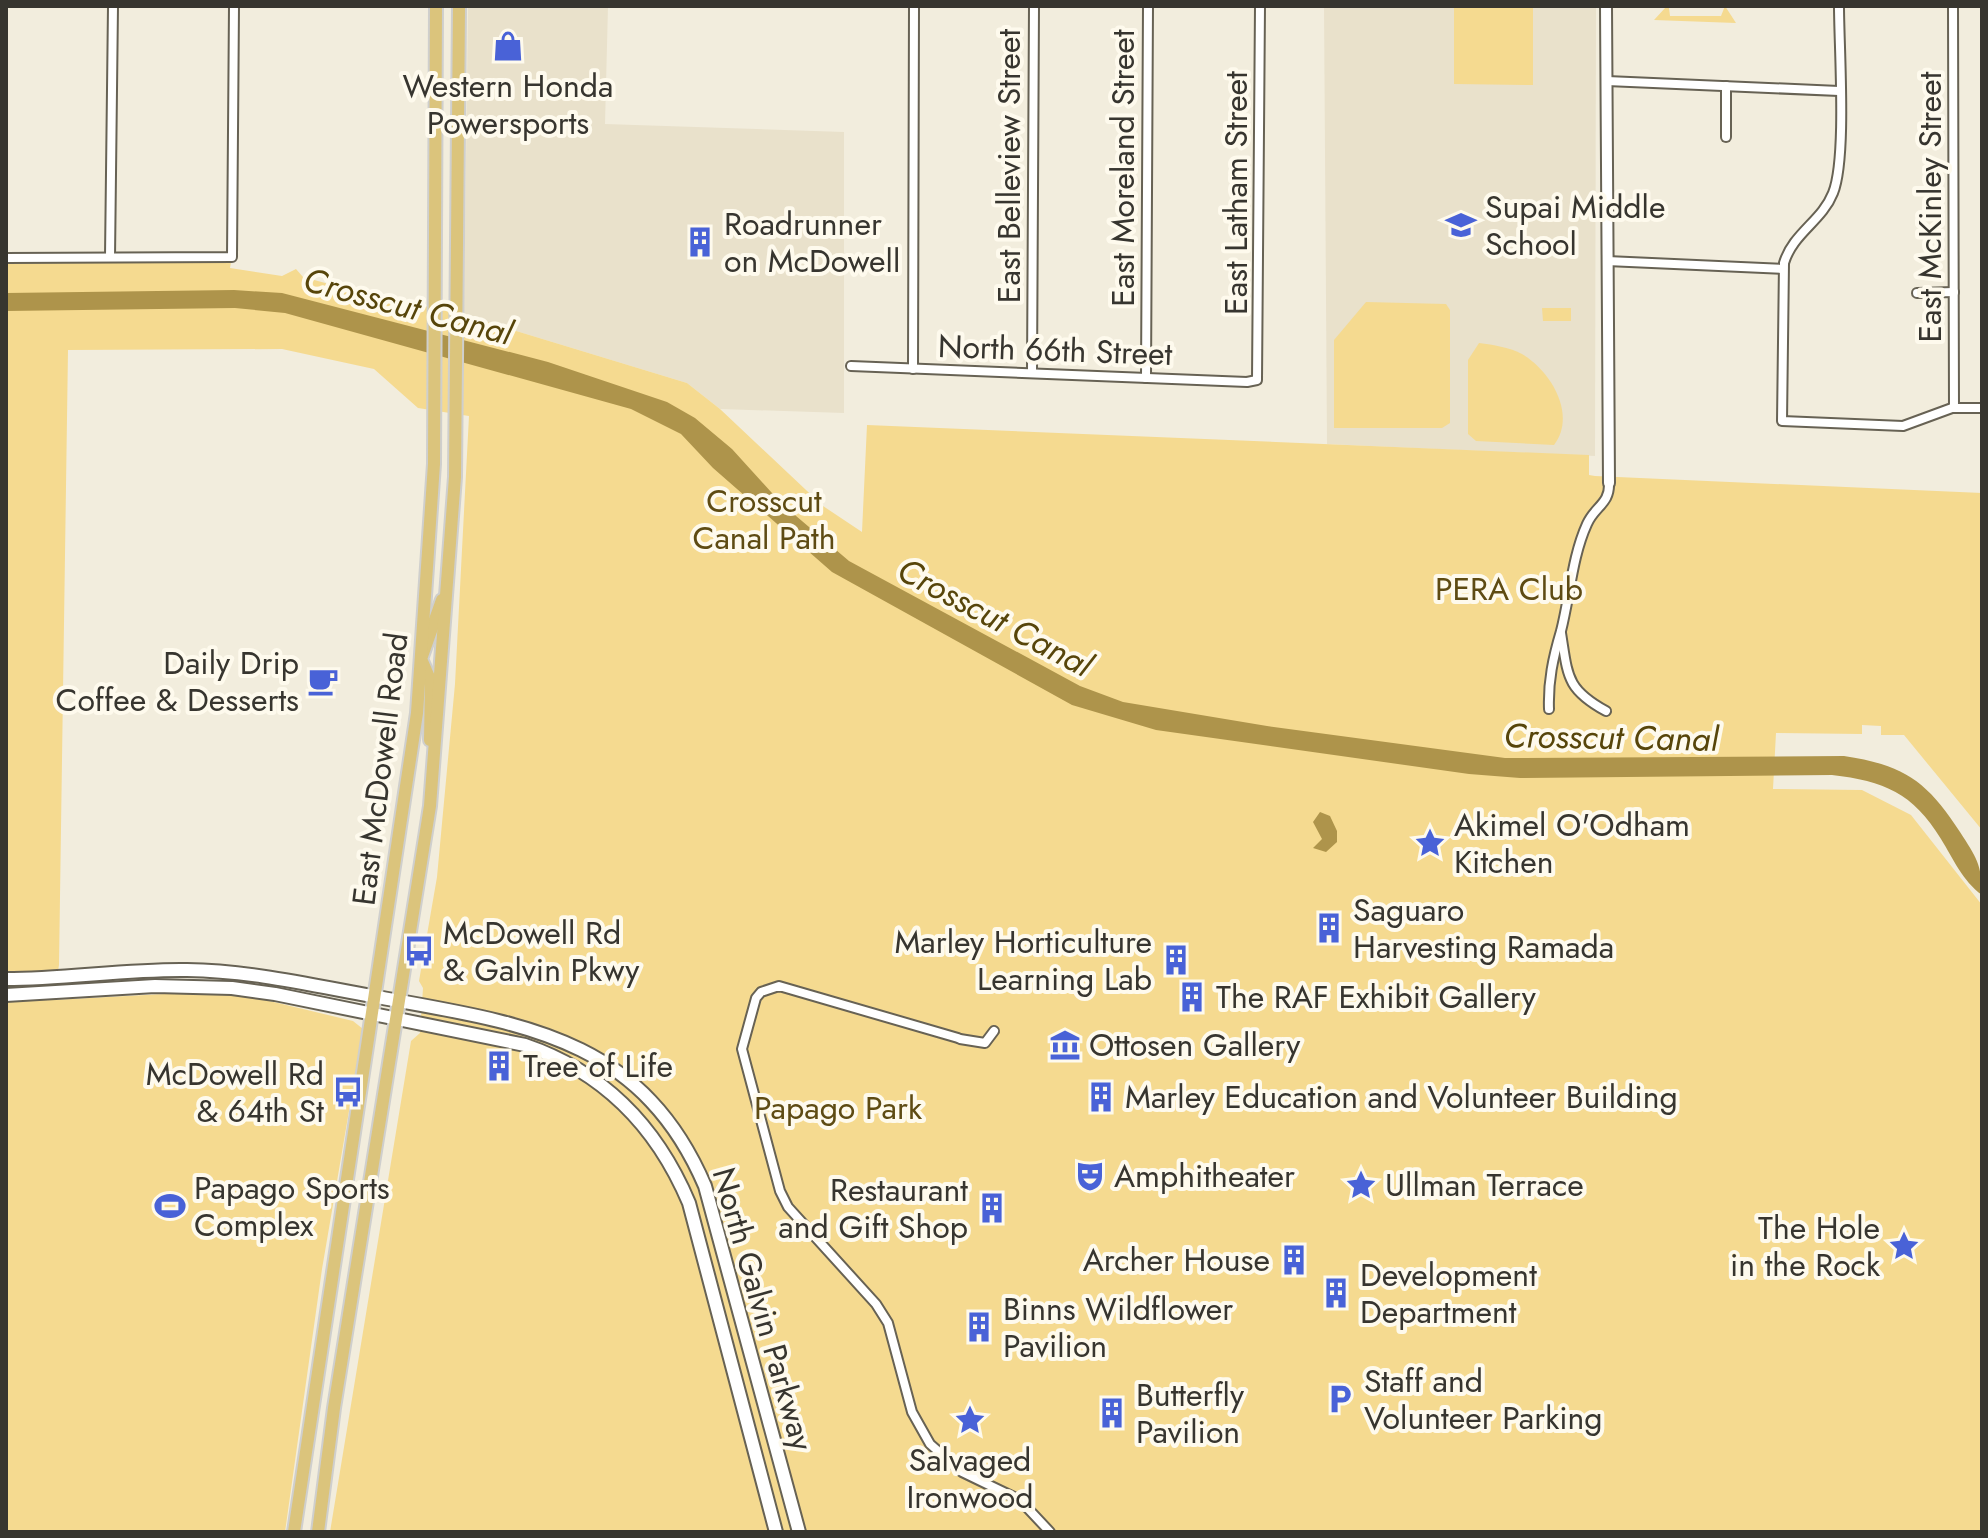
<svg xmlns="http://www.w3.org/2000/svg" width="1988" height="1538" viewBox="0 0 1988 1538" font-family="Jost,sans-serif">
	<rect width="100%" height="100%" fill="#f2eddd"/>
	<g fill="#e9e1cb">
		<path d="M468 6H608L605 124 844 132V413L720 409 687 383 464 315Z"/>
		<path d="M1324 6H1596L1595 456 1327 444Z"/>
	</g>
	<g fill="#f5da90">
		<path d="M1454 6H1533V85L1454 84Z"/>
		<path d="M1725 6 1736 23 1654 20 1666 7 1669 8 1670 16H1721Z"/>
		<path d="M232 257 230 268 282 276 296 269 303 277 396 302 393 299 464 315 687 383 720 409 823 506 862 532 867 425 1589 455V475L1595 476 1982 493V830L1904 735H1881V726L1862 725V734L1776 733 1773 789 1862 790 1911 815 1982 905V1532H330L411 1041 420 1033 423 988 419 981 437 877 455 684 469 416 418 408 374 369 282 349 68 350 59 965 53 1000 201 992 253 997 353 1021 363 1029 322 1269 285 1532H6V258Z"/>
		<path d="M1366 302 1446 304 1450 310V423L1442 428H1334V340Z"/>
		<path d="M1542 308H1571V321H1543Z"/>
		<path d="M1479 343C1494 345 1508 347 1522 354 1551 371 1577 415 1554 445L1476 441 1468 434V360Z"/>
	</g>
	<g fill="#ae944b">
		<path d="M234 290 282 293 548 362 667 402 695 418 732 449 782 504 849 561 1080 686 1123 702 1267 726 1505 758 1844 756C1904 765 1927 781 1960 832 1976 857 1982 864 1982 895 1962 880 1954 860 1941 839 1913 793 1884 781 1832 775L1520 778 1469 774 1156 730 1072 705 832 572 713 468 681 434 631 409 285 313 235 308 6 311V293Z"/>
		<path d="M1320 812 1330 816 1337 831V842L1326 852 1313 848 1322 839 1313 822Z"/>
	</g>
	<g fill="none" stroke-linecap="round" stroke-linejoin="round">
		<g stroke="#676254" stroke-width="12">
			<g id="minor">
				<path d="M1839 6C1839 48 1847 158 1833 193 1822 221 1793 233 1784 263L1782 421 1903 426 1952 408H1982"/>
				<path d="M1953 6 1954 408"/>
				<path d="M1607 81 1839 91"/>
				<path d="M1726 137V86"/>
				<path d="M110 257 113 6"/>
				<path d="M6 258 232 257 234 6"/>
				<path d="M1607 261 1783 269"/>
				<path d="M1917 293 1954 292"/>
				<path d="M851 366 1247 382 1257 380 1260 6"/>
				<path d="M913 369 914 6"/>
				<path d="M1032 373 1034 6"/>
				<path d="M1146 378 1148 6"/>
				<path d="M1561 633C1568 676 1566 689 1606 711"/>
				<path d="M1549 709C1548 681 1553 658 1561 631 1570 596 1572 557 1587 524 1595 506 1610 504 1609 483"/>
				<path d="M958 1038 779 986 761 992 756 998 742 1049 780 1191 788 1207 876 1304 888 1323 912 1412 930 1444 962 1472 1020 1500 1050 1532"/>
				<path d="M960 1039 985 1043 994 1031"/>
			</g>
		</g>
		<g stroke="#676254" stroke-width="14">
			<path id="tertiary" d="M1606 6 1609 483"/>
		</g>
		<g stroke="#676254" stroke-width="16">
			<g id="secondary">
				<path d="M6 979C67 979 126 969 187 970 251 971 311 985 372 996 517 1023 640 1034 705 1186L799 1532"/>
				<path d="M6 995 155 986 232 988 275 994 525 1045C604 1072 657 1127 689 1203L776 1532"/>
			</g>
		</g>
		<g stroke="#cfcfcd" stroke-width="16">
			<g id="primary">
				<path d="M430 740 431 682 421 659 442 600"/>
				<path d="M294 1532 417 713 434 464 436 6"/>
				<path d="M318 1532 334 1408 430 806 455 477 459 6"/>
			</g>
		</g>
		<use href="#minor" stroke="#fff" stroke-width="8"/>
		<use href="#tertiary" stroke="#fff" stroke-width="10"/>
		<use href="#secondary" stroke="#fff" stroke-width="12"/>
		<use href="#primary" stroke="#dbc47c" stroke-width="12"/>
	</g>
	<defs>
		<g id="shop-bare" transform="scale(2.4)"><path d="M-5-2.5h2.3a2.7 3.5 0 0 1 5.4 0H5L5.5 6h-11ZM-1.5-2.5h3a1.5 2.3 0 0 0-3 0Z" fill="#4962d7" stroke="#fefaed" stroke-width="2.5" paint-order="stroke"/></g>
		<g id="school-bare" transform="scale(2.4)"><path d="M0-5L7-2L0 1L-7-2ZM-4 1L0 2.5L4 1V4Q0 6-4 4Z" fill="#4962d7" stroke="#fefaed" stroke-width="2.5" paint-order="stroke"/></g>
		<g id="building-bare" transform="scale(2.4)"><path d="M-4-6H4V6H1V3H-1V6H-4ZM-2.5-4.3h1.7v1.8h-1.7ZM.8-4.3h1.7v1.8H.8ZM-2.5-1h1.7V.8h-1.7ZM.8-1h1.7V.8H.8Z" fill="#4962d7" stroke="#fefaed" stroke-width="2.5" paint-order="stroke"/></g>
		<g id="cafe-bare" transform="scale(2.4)"><path d="M-5.5-4.5H6V0H3Q3 3.5 0 3.5H-2.5Q-5.5 3.5-5.5 0ZM3-3.2v2h1.7v-2ZM-6 4.5H4V6H-6Z" fill="#4962d7" stroke="#fefaed" stroke-width="2.5" paint-order="stroke"/></g>
		<g id="sight-bare" transform="scale(2.4)"><path d="M0-6L1.8-2.2L6-1.7L2.9 1.2L3.7 5.4L0 3.3L-3.7 5.4L-2.9 1.2L-6-1.7L-1.8-2.2Z" fill="#4962d7" stroke="#fefaed" stroke-width="2.5" paint-order="stroke"/></g>
		<g id="bus-bare" transform="scale(2.4)"><path d="M-5-6H5V4H4V6H2V4H-2V6H-4V4H-5ZM-3.5-4V0h7V-4ZM-3.5 1.2v1.5H-2V1.2ZM2 1.2v1.5H3.5V1.2Z" fill="#4962d7" stroke="#fefaed" stroke-width="2.5" paint-order="stroke"/></g>
		<g id="museum-bare" transform="scale(2.4)"><path d="M0-6L6-3V-2H-6V-3ZM-5-1h2V3h-2ZM-1-1h2V3h-2ZM3-1h2V3H3ZM-6 4H6V6H-6Z" fill="#4962d7" stroke="#fefaed" stroke-width="2.5" paint-order="stroke"/></g>
		<g id="theatre-bare" transform="scale(2.4)"><path d="M-5-5.5Q0-4 5-5.5V0Q5 5 0 6Q-5 5-5 0ZM-3.3-2.5H-1v1.5H-3.3ZM1-2.5H3.3v1.5H1ZM-2.8 1Q0 5.5 2.8 1Z" fill="#4962d7" stroke="#fefaed" stroke-width="2.5" paint-order="stroke"/></g>
		<g id="stadium-bare" transform="scale(2.4)"><path d="M0-5a6.5 5 0 1 0 0 10a6.5 5 0 1 0 0-10ZM-3.5-1.8h7v3.6h-7Z" fill="#4962d7" stroke="#fefaed" stroke-width="2.5" paint-order="stroke"/></g>
		<g id="parking-bare" transform="scale(2.4)"><path d="M-3.5-5.5H1a3.5 3.5 0 0 1 0 7H-1V5.5H-3.5ZM-1-3.4V-.6H.8a1.4 1.4 0 0 0 0-2.8Z" fill="#4962d7" stroke="#fefaed" stroke-width="2.5" paint-order="stroke"/></g>
	</defs>
	<g fill-rule="evenodd">
		<use href="#shop-bare" x="508" y="46"/>
		<use href="#school-bare" x="1461" y="225"/>
		<use href="#building-bare" x="700" y="242"/>
		<use href="#cafe-bare" x="323" y="681"/>
		<use href="#sight-bare" x="1430" y="843"/>
		<use href="#building-bare" x="1329" y="928"/>
		<use href="#bus-bare" x="419" y="951"/>
		<use href="#building-bare" x="1176" y="960"/>
		<use href="#building-bare" x="1192" y="997"/>
		<use href="#museum-bare" x="1065" y="1045"/>
		<use href="#building-bare" x="499" y="1066"/>
		<use href="#bus-bare" x="348" y="1092"/>
		<use href="#building-bare" x="1101" y="1097"/>
		<use href="#theatre-bare" x="1090" y="1176"/>
		<use href="#sight-bare" x="1361" y="1185"/>
		<use href="#stadium-bare" x="170" y="1206"/>
		<use href="#building-bare" x="992" y="1208"/>
		<use href="#sight-bare" x="1904" y="1246"/>
		<use href="#building-bare" x="1294" y="1260"/>
		<use href="#building-bare" x="1336" y="1293"/>
		<use href="#building-bare" x="979" y="1327"/>
		<use href="#parking-bare" x="1340" y="1399"/>
		<use href="#building-bare" x="1112" y="1413"/>
		<use href="#sight-bare" x="970" y="1420"/>
	</g>
	<g text-anchor="middle" stroke-width="8" stroke-linejoin="round" paint-order="stroke">
		<g font-size="32" fill="#37352f" stroke="#fefaed" text-anchor="start">
			<text x="508" y="97" text-anchor="middle">Western Honda<tspan x="508" dy="37">Powersports</tspan></text>
			<text x="1485" y="218">Supai Middle<tspan x="1485" dy="37">School</tspan></text>
			<text x="724" y="235">Roadrunner<tspan x="724" dy="37">on McDowell</tspan></text>
			<text x="299" y="674" text-anchor="end">Daily Drip<tspan x="299" dy="37">Coffee &amp; Desserts</tspan></text>
			<text x="1454" y="836">Akimel O'Odham<tspan x="1454" dy="37">Kitchen</tspan></text>
			<text x="1353" y="921">Saguaro<tspan x="1353" dy="37">Harvesting Ramada</tspan></text>
			<text x="443" y="944">McDowell Rd<tspan x="443" dy="37">&amp; Galvin Pkwy</tspan></text>
			<text x="1152" y="953" text-anchor="end">Marley Horticulture<tspan x="1152" dy="37">Learning Lab</tspan></text>
			<text x="1216" y="1008">The RAF Exhibit Gallery</text>
			<text x="1089" y="1056">Ottosen Gallery</text>
			<text x="523" y="1077">Tree of Life</text>
			<text x="324" y="1085" text-anchor="end">McDowell Rd<tspan x="324" dy="37">&amp; 64th St</tspan></text>
			<text x="1125" y="1108">Marley Education and Volunteer Building</text>
			<text x="1114" y="1187">Amphitheater</text>
			<text x="1385" y="1196">Ullman Terrace</text>
			<text x="194" y="1199">Papago Sports<tspan x="194" dy="37">Complex</tspan></text>
			<text x="968" y="1201" text-anchor="end">Restaurant<tspan x="968" dy="37">and Gift Shop</tspan></text>
			<text x="1880" y="1239" text-anchor="end">The Hole<tspan x="1880" dy="37">in the Rock</tspan></text>
			<text x="1270" y="1271" text-anchor="end">Archer House</text>
			<text x="1360" y="1286">Development<tspan x="1360" dy="37">Department</tspan></text>
			<text x="1003" y="1320">Binns Wildflower<tspan x="1003" dy="37">Pavilion</tspan></text>
			<text x="1364" y="1392">Staff and<tspan x="1364" dy="37">Volunteer Parking</tspan></text>
			<text x="1136" y="1406">Butterfly<tspan x="1136" dy="37">Pavilion</tspan></text>
			<text x="970" y="1471" text-anchor="middle">Salvaged<tspan x="970" dy="37">Ironwood</tspan></text>
		</g>
		<g font-size="32" fill="#37352f" stroke="#fefaed">
			<text transform="translate(1009 166) rotate(-90)" y="11">East Belleview Street</text>
			<text transform="translate(1123 168) rotate(-90)" y="11">East Moreland Street</text>
			<text transform="translate(1236 193) rotate(-90)" y="11">East Latham Street</text>
			<text transform="translate(1930 207) rotate(-90)" y="11">East McKinley Street</text>
			<text transform="translate(1055 350) rotate(2)" y="11">North 66th Street</text>
			<text transform="translate(380 769) rotate(-83)" y="11">East McDowell Road</text>
			<text transform="translate(763 1309) rotate(74)" y="11">North Galvin Parkway</text>
		</g>
		<g font-size="32" fill="#5e4b13" stroke="#fefaed">
			<text x="764" y="512">Crosscut<tspan x="764" dy="37">Canal Path</tspan></text>
			<text x="1509" y="600">PERA Club</text>
			<text x="838" y="1119">Papago Park</text>
		</g>
		<g font-size="34" font-style="italic" fill="#57450a" stroke="#fefaed">
			<text transform="translate(408 306) rotate(15)" y="12">Crosscut Canal</text>
			<text transform="translate(995 617) rotate(28)" y="12">Crosscut Canal</text>
			<text transform="translate(1611 737) rotate(1)" y="12">Crosscut Canal</text>
		</g>
	</g>
	<rect width="1988" height="1538" fill="none" stroke="#37352f" stroke-width="16"/>
</svg>
